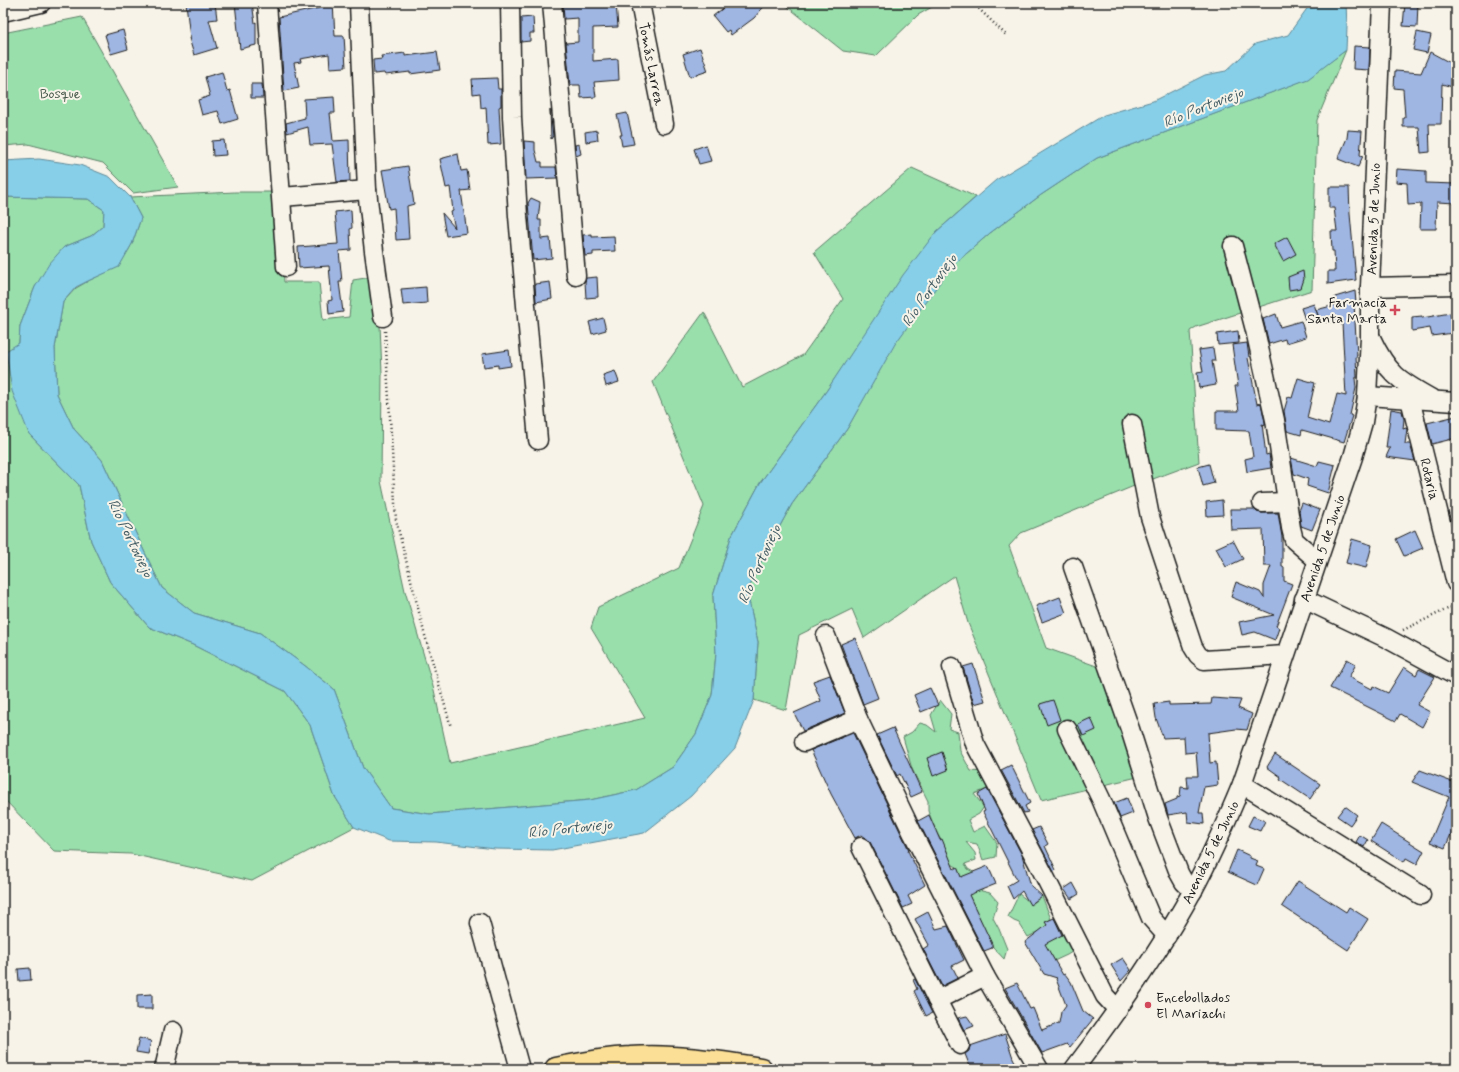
<svg xmlns="http://www.w3.org/2000/svg" width="1459" height="1072" viewBox="0 0 1459 1072" font-family="Mynerve,sans-serif">
	<rect width="100%" height="100%" fill="#f7f3e8"/>
	<filter id="ink" filterUnits="userSpaceOnUse"><feTurbulence type="fractalNoise" baseFrequency=".025" numOctaves="2"/><feDisplacementMap in="SourceGraphic" scale="8" xChannelSelector="R" yChannelSelector="G"/><feConvolveMatrix kernelMatrix="1 2 1 2 8 2 1 2 1" color-interpolation-filters="sRGB"/></filter>
	<g filter="url(#ink)">
		<g fill="#99dfac" stroke="#5a7e64">
			<path d="M783 3H939L918 15 876 56 843 51Z"/>
			<path d="M82 17 178 187 133 193 103 163 28 144 3 146V33Z"/>
			<path d="M1346 50 1317 120 1312 290 1196 327 1190 331 1199 462 1134 486 1021 533 1009 546 1046 648 1116 673 1150 774 1041 800 968 623 954 576 864 638 852 609 799 635 786 710 754 700 758 642 747 592 765 553 792 504 847 429 894 344 951 267 990 233 1041 195 1097 158 1307 79Z"/>
			<path d="M912 168 976 197 936 232 827 390 760 483 731 537 713 596 716 653 712 695 696 734 673 767 636 790 590 800 430 814 391 808 363 768 334 689 304 665 260 633 194 613 162 588 145 553 102 460 74 429 57 394 55 348 63 302 76 288 90 280 119 266 132 244 141 218 130 197 235 192H279L284 282H319L323 320 349 317 353 280 378 276 382 373 381 481 405 591 434 690 450 763 645 718 591 628 598 607 679 568 704 506 653 382 704 312 742 387 803 355 843 299 814 252Z"/>
			<path d="M3 197 88 199 104 210 103 226 91 236 64 247 35 287 20 326 19 343 29 434 79 485 91 541 110 582 149 627 193 645 285 691 310 725 334 795 354 827 252 881 131 854 54 851 3 798Z"/>
			<path d="M940 700 951 714 949 729 958 732 960 751 971 771 984 772 990 788 974 794 984 807 979 814 968 820 973 832 985 826 997 843 996 857 983 860 977 844 966 842 975 853 976 860 965 864 968 869 975 873 978 890 990 893 998 902 993 918 999 929 1007 949 1004 959 993 947 963 883 957 867 951 864 947 851 937 833 928 811V801L912 769 903 737 912 732 920 723 927 725 936 732 931 715Z"/>
			<path d="M1019 894 1032 904 1042 896 1051 919 1046 922 1055 939 1068 931 1075 950 1067 955 1054 961 1052 956 1038 964 1035 948 1044 942 1038 932 1028 937 1019 923 1014 921 1008 917Z"/>
		</g>
		<path fill="#87cfe8" stroke="#5c8796" d="M1311 3H1346L1347 27 1346 50 1308 79 1097 158 1041 195 990 233 951 267 895 344 847 429 792 504 765 553 747 592 758 642 754 700 735 748 691 796 644 833 552 850 495 849 436 842 389 841 354 827 334 795 310 725 285 691 193 645 149 627 110 582 91 541 79 485 29 434 12 391 6 351 19 343 20 326 35 287 49 264 64 247 91 236 103 226 104 210 88 199 3 197V161L39 159 80 165 110 177 130 197 141 218 132 244 119 267 90 280 76 287 63 302 55 348 57 394 74 429 102 460 145 553 162 588 194 613 260 633 304 665 334 689 363 768 391 808 430 814 590 800 636 790 673 767 696 734 712 695 716 653 713 596 731 537 760 483 827 390 903 275 936 232 996 180 1104 115 1153 101 1205 75 1226 71 1255 44 1288 35Z"/>
		<g fill="#9fb5e2" stroke="#1c1c1c">
			<path d="M186 3H215L217 19 209 20 217 48 194 55 189 38H190Z"/>
			<path d="M235 3H252L255 23 256 22V45L240 49Z"/>
			<path d="M319 3H333L335 36H344L346 67 330 68 329 54 300 59 301 62 294 63 299 88 284 91 279 17 319 8Z"/>
			<path d="M563 3H616L618 27 593 28V61L618 59 619 80 594 82 596 97 581 98 580 85H570L566 43 578 42V18L564 19Z"/>
			<path d="M730 3H767L754 18 731 35 729 30 726 32 713 16Z"/>
			<path d="M1405 3H1418L1417 27 1403 26Z"/>
			<path d="M533 17 534 33H530V41L521 42V18Z"/>
			<path d="M123 30 128 49 111 54 105 35Z"/>
			<path d="M1417 32 1431 35 1427 53 1413 50Z"/>
			<path d="M1354 46 1370 47 1369 70 1353 69Z"/>
			<path d="M700 48 708 71 690 77 683 54Z"/>
			<path d="M437 52 440 70 410 74V72L385 75 384 73 374 74 373 60 382 59 381 56 405 53V56Z"/>
			<path d="M1430 52 1456 66V88L1442 84 1441 124H1429L1430 152 1421 153 1419 127H1403V118L1405 117 1403 89 1394 88 1395 71 1421 73Z"/>
			<path d="M222 72 227 91 230 90 238 119 222 124 218 111 202 115 198 100 210 96 205 77Z"/>
			<path d="M497 78 498 89H501V106L499 107 501 144 488 145 486 107 481 108 480 93 473 94 472 79Z"/>
			<path d="M251 84H262L263 98H251Z"/>
			<path d="M334 97 335 113H330L333 141 349 140 350 181 337 182 332 144 310 145 308 127 287 133 286 123 305 118 304 99Z"/>
			<path d="M550 110 553 136 551 139Z"/>
			<path d="M627 113 634 144 622 146 620 135H622L617 115Z"/>
			<path d="M597 130 598 140 586 142 585 132Z"/>
			<path d="M1348 130 1362 131 1360 155 1363 156 1358 167 1338 159 1347 138Z"/>
			<path d="M224 140 226 155 213 156 212 141Z"/>
			<path d="M524 141 535 142V150L538 162H542V167H556L557 178 526 179Z"/>
			<path d="M579 144 581 154 576 156 575 145Z"/>
			<path d="M706 145 711 161 699 164 694 149Z"/>
			<path d="M458 154 461 171 467 170 470 190 461 191 467 233 446 236 442 213 455 228 451 212 453 211 450 187 446 188 440 159Z"/>
			<path d="M408 166 414 204 407 206 409 239 396 240 394 208 389 209 382 170Z"/>
			<path d="M1397 169 1426 171V183L1456 184V203L1437 202 1436 229H1420L1421 204 1408 205 1407 183 1396 182Z"/>
			<path d="M1329 187H1349L1350 214 1356 280 1328 284V271H1335L1334 251H1332L1331 231H1337L1334 208H1329Z"/>
			<path d="M531 198 540 202 538 220H541V239L550 238 552 258 533 260 528 203Z"/>
			<path d="M351 210 352 228 350 229 351 250 339 251 342 282H339L343 312 329 314 328 301 332 300 329 266 299 268 298 247 338 244 335 212Z"/>
			<path d="M592 234V237L614 236 615 251 593 252V255L585 256 583 235Z"/>
			<path d="M1287 237 1296 254 1283 261 1274 244Z"/>
			<path d="M1303 271 1304 279 1301 288 1289 290 1288 277Z"/>
			<path d="M597 277 598 297 586 298 585 282 586 278Z"/>
			<path d="M550 282 552 299 536 302 535 284Z"/>
			<path d="M426 287 427 303 403 305 401 289Z"/>
			<path d="M1355 291 1356 303H1354L1357 356H1356L1357 378H1355L1356 388 1350 415 1352 416 1344 442 1302 430 1301 435 1287 431 1284 411 1288 397 1292 398 1298 378 1315 383 1307 418 1329 425 1337 394 1346 396 1342 323 1321 322 1316 310 1335 305V297Z"/>
			<path d="M1314 304 1318 316 1305 320 1301 308Z"/>
			<path d="M1450 313 1453 333 1432 336 1430 328 1412 331V317L1422 316V318Z"/>
			<path d="M1276 314 1280 327 1301 321 1306 337 1286 343 1285 339 1269 344 1263 319Z"/>
			<path d="M603 318 606 330 592 334 589 322Z"/>
			<path d="M1238 331 1239 343 1218 345 1217 334Z"/>
			<path d="M1247 343 1249 357 1248 358 1257 404 1261 403 1265 422V425L1262 424 1266 455 1269 454 1271 468 1247 472 1245 459 1253 457 1249 431 1216 430V411H1239L1235 386H1238L1232 345Z"/>
			<path d="M1213 348 1215 361H1212L1216 385 1199 388 1197 373 1203 372 1199 350Z"/>
			<path d="M509 350 511 366 498 368V365L484 367 482 354Z"/>
			<path d="M615 371 619 382 606 386 603 375Z"/>
			<path d="M1391 409 1402 411 1404 419 1403 429 1406 428 1407 429 1405 444H1410L1415 461 1386 457 1390 448H1386Z"/>
			<path d="M1456 416V438L1432 444 1427 423Z"/>
			<path d="M1291 458 1317 466 1319 461 1335 465 1328 493 1307 486 1308 479 1294 474Z"/>
			<path d="M1209 464 1214 483 1203 486 1198 467Z"/>
			<path d="M1222 500 1223 515 1207 516 1206 502Z"/>
			<path d="M1302 503 1320 510 1312 530 1301 526 1299 511Z"/>
			<path d="M1230 509H1254L1257 512 1262 513H1278L1282 537V567H1284V581L1292 584 1276 626 1279 628 1275 640 1255 632 1242 635 1239 622 1274 615 1231 597 1236 582 1260 592 1264 598V585L1271 566H1264L1263 529 1231 530Z"/>
			<path d="M1415 530 1423 548 1404 556 1396 539Z"/>
			<path d="M1352 539 1372 545 1366 568 1346 563Z"/>
			<path d="M1233 540 1243 559 1226 567 1216 548Z"/>
			<path d="M1060 597 1066 613 1042 622 1036 606Z"/>
			<path d="M855 638 878 698 863 704 841 644Z"/>
			<path d="M1347 659 1356 664 1349 677 1372 689 1373 686 1388 693 1404 667 1416 675 1419 669 1435 677 1417 705 1430 712 1422 727 1400 714 1396 721 1330 688Z"/>
			<path d="M973 664 985 701 974 704 963 667Z"/>
			<path d="M830 675 845 713 803 731 794 713 821 701 813 681Z"/>
			<path d="M930 688 938 705 921 712 914 695Z"/>
			<path d="M1212 698 1241 700 1238 708 1252 714 1247 730 1236 729 1208 733 1210 763 1216 762 1218 785 1204 787 1199 813H1203L1204 824 1188 822 1187 812 1168 815 1165 804 1177 799V797L1180 796 1181 787 1188 788 1187 776H1198L1196 752 1185 753 1184 737 1163 738 1156 718 1154 704 1169 702V705L1211 704Z"/>
			<path d="M1053 700 1060 720 1047 725 1040 704Z"/>
			<path d="M1091 718 1096 730 1083 736 1078 724Z"/>
			<path d="M893 728 922 792 911 797 900 774 897 776 877 735Z"/>
			<path d="M853 733 909 850 908 851 925 885 908 896 912 904 903 908 870 842 861 835 855 838 831 794 811 750Z"/>
			<path d="M942 752 948 770 933 776 927 758Z"/>
			<path d="M1275 754 1320 784 1310 799 1280 779 1281 777 1267 767Z"/>
			<path d="M1011 765 1030 803 1025 806 1028 812 1024 813 1001 770Z"/>
			<path d="M1420 770 1455 783 1456 781V823L1445 848 1430 842 1449 797 1412 782Z"/>
			<path d="M987 789 1022 855 1031 886 1042 896 1030 905 1022 891 1013 899 1007 886 1017 880 983 812 985 811 978 794Z"/>
			<path d="M1127 798 1133 813 1120 818 1114 803Z"/>
			<path d="M1345 806 1357 815 1350 825 1337 816Z"/>
			<path d="M929 815 940 840 942 839 954 869 957 867 961 877 988 866 996 884 969 895 992 944V948L984 951 918 821Z"/>
			<path d="M1253 816 1265 821 1260 831 1248 826Z"/>
			<path d="M1381 824 1424 851 1417 864 1406 858 1404 862 1371 841Z"/>
			<path d="M1039 827 1048 844 1045 846 1056 870 1054 872 1032 830Z"/>
			<path d="M1360 835 1368 840 1364 847 1356 842Z"/>
			<path d="M1237 850 1250 856V858L1258 861 1256 866 1264 869 1257 885 1228 872Z"/>
			<path d="M1298 881 1346 912 1349 907 1368 919 1348 950 1282 906Z"/>
			<path d="M1073 883 1079 894 1071 899 1064 889Z"/>
			<path d="M928 912 936 929 948 926 964 960 952 966 958 978 942 986 923 949 929 945 915 919Z"/>
			<path d="M1054 918 1062 935 1045 944 1063 975 1065 974 1071 982 1083 1011 1093 1019 1070 1047 1067 1044 1042 1053 1005 988 1017 983 1030 1009 1033 1008 1042 1030 1059 1023 1061 1012 1066 1005 1056 979 1057 978 1044 974 1025 942 1047 925 1045 922Z"/>
			<path d="M1123 958 1131 970 1121 981 1111 965Z"/>
			<path d="M30 968 31 980 19 981 18 969Z"/>
			<path d="M915 979 932 1013 926 1016 914 991 917 989 913 980Z"/>
			<path d="M152 994V1009H137V995Z"/>
			<path d="M967 1016 974 1026 964 1030 958 1018Z"/>
			<path d="M1005 1034 1013 1058 1019 1069H971L965 1054 969 1051 970 1046Z"/>
			<path d="M139 1038 151 1041 148 1054 136 1052Z"/>
		</g>
		<g fill="none" stroke-linecap="round" stroke-linejoin="round">
			<g stroke="#1c1c1c" stroke-width="21">
				<g id="minor">
					<path d="M267 3 286 267"/>
					<path d="M359 3 367 190 374 251 383 317"/>
					<path d="M510 3 512 117 518 216 538 440"/>
					<path d="M552 3 576 276"/>
					<path d="M640 3 664 124"/>
					<path d="M3 12 41 3"/>
					<path d="M282 197 367 190"/>
					<path d="M1233 246 1255 330 1275 420 1291 528 1294 540 1317 560"/>
					<path d="M1370 287 1456 285"/>
					<path d="M1371 338C1388 375 1400 381 1434 400"/>
					<path d="M1367 396 1456 402"/>
					<path d="M1410 399 1456 583"/>
					<path d="M1132 424 1150 517 1193 647 1198 655 1204 660 1285 655"/>
					<path d="M1262 503 1287 502"/>
					<path d="M1073 567 1130 729 1158 818 1179 873 1184 882 1193 891"/>
					<path d="M1304 599 1386 638 1456 676"/>
					<path d="M826 636 858 719 913 834 985 976 1039 1069"/>
					<path d="M952 667 975 744 1039 865 1105 996 1118 1010"/>
					<path d="M1067 729 1101 799 1151 918 1167 936"/>
					<path d="M804 742 858 719"/>
					<path d="M1242 784 1421 895"/>
					<path d="M861 847 937 1000 985 976"/>
					<path d="M480 923 520 1069"/>
					<path d="M937 1000 960 1045"/>
					<path d="M164 1069 173 1031"/>
					<path d="M1074 1069C1117 1012 1158 954 1192 892 1211 857 1227 820 1242 784L1353 457 1363 422 1367 396 1370 337V287L1382 3"/>
				</g>
			</g>
			<g stroke="#1c1c1c" stroke-width="25">
				<path id="major" d="M556 1069C580 1064 605 1059 630 1058 674 1055 718 1062 761 1069"/>
			</g>
			<g stroke="#1c1c1c" stroke-width="2.5" stroke-dasharray="1 3" stroke-linecap="butt">
				<path d="M973 3 1006 35"/>
				<path d="M385 331 396 520 424 632 451 727"/>
				<path d="M1403 630 1456 605"/>
			</g>
			<use href="#minor" stroke="#f7f3e8" stroke-width="18"/>
			<use href="#major" stroke="#fbdf96" stroke-width="22"/>
		</g>
	</g>
	<g fill="#d1495b" stroke="#f7f3e8" stroke-width="1.5">
		<path d="M1393 304h4v4h4v4h-4v4h-4v-4h-4v-4h4z"/>
		<circle cx="1148" cy="1005" r="4"/>
	</g>
	<g text-anchor="middle" stroke-width="4" stroke-linejoin="round" paint-order="stroke">
		<g font-size="14" fill="#1c1c1c" stroke="#f7f3e8">
			<text transform="translate(652 64) rotate(79)" y="5">Tomás Larrea</text>
			<text transform="translate(1373 219) rotate(-88)" y="5">Avenida 5 de Junio</text>
			<text transform="translate(1430 479) rotate(76)" y="5">Rotaria</text>
			<text transform="translate(1322 548) rotate(-71)" y="5">Avenida 5 de Junio</text>
			<text transform="translate(1210 852) rotate(-64)" y="5">Avenida 5 de Junio</text>
		</g>
		<g font-size="14" fill="#425647" stroke="#f7f3e8">
			<text x="60" y="98">Bosque</text>
		</g>
		<g font-size="14" fill="#1c1c1c" stroke="#f7f3e8" text-anchor="end">
			<text x="1387" y="307">Farmacia<tspan x="1387" dy="16">Santa Marta</tspan></text>
			<text x="1156" y="1002" text-anchor="start">Encebollados<tspan x="1156" dy="16">El Mariachi</tspan></text>
		</g>
		<g font-size="15" font-style="italic" fill="#415b63" stroke="#f7f3e8">
			<text transform="translate(1203 107) rotate(-22)" y="5">Río Portoviejo</text>
			<text transform="translate(929 290) rotate(-55)" y="5">Río Portoviejo</text>
			<text transform="translate(131 538) rotate(64)" y="5">Río Portoviejo</text>
			<text transform="translate(759 564) rotate(-66)" y="5">Río Portoviejo</text>
			<text transform="translate(570 828) rotate(-6)" y="5">Río Portoviejo</text>
		</g>
	</g>
	<rect width="1459" height="1072" fill="none" stroke="#f7f3e8" stroke-width="16"/>
	<rect x="8" y="8" width="1443" height="1056" fill="none" stroke="#1c1c1c" stroke-width="1.5" filter="url(#ink)"/>
</svg>
